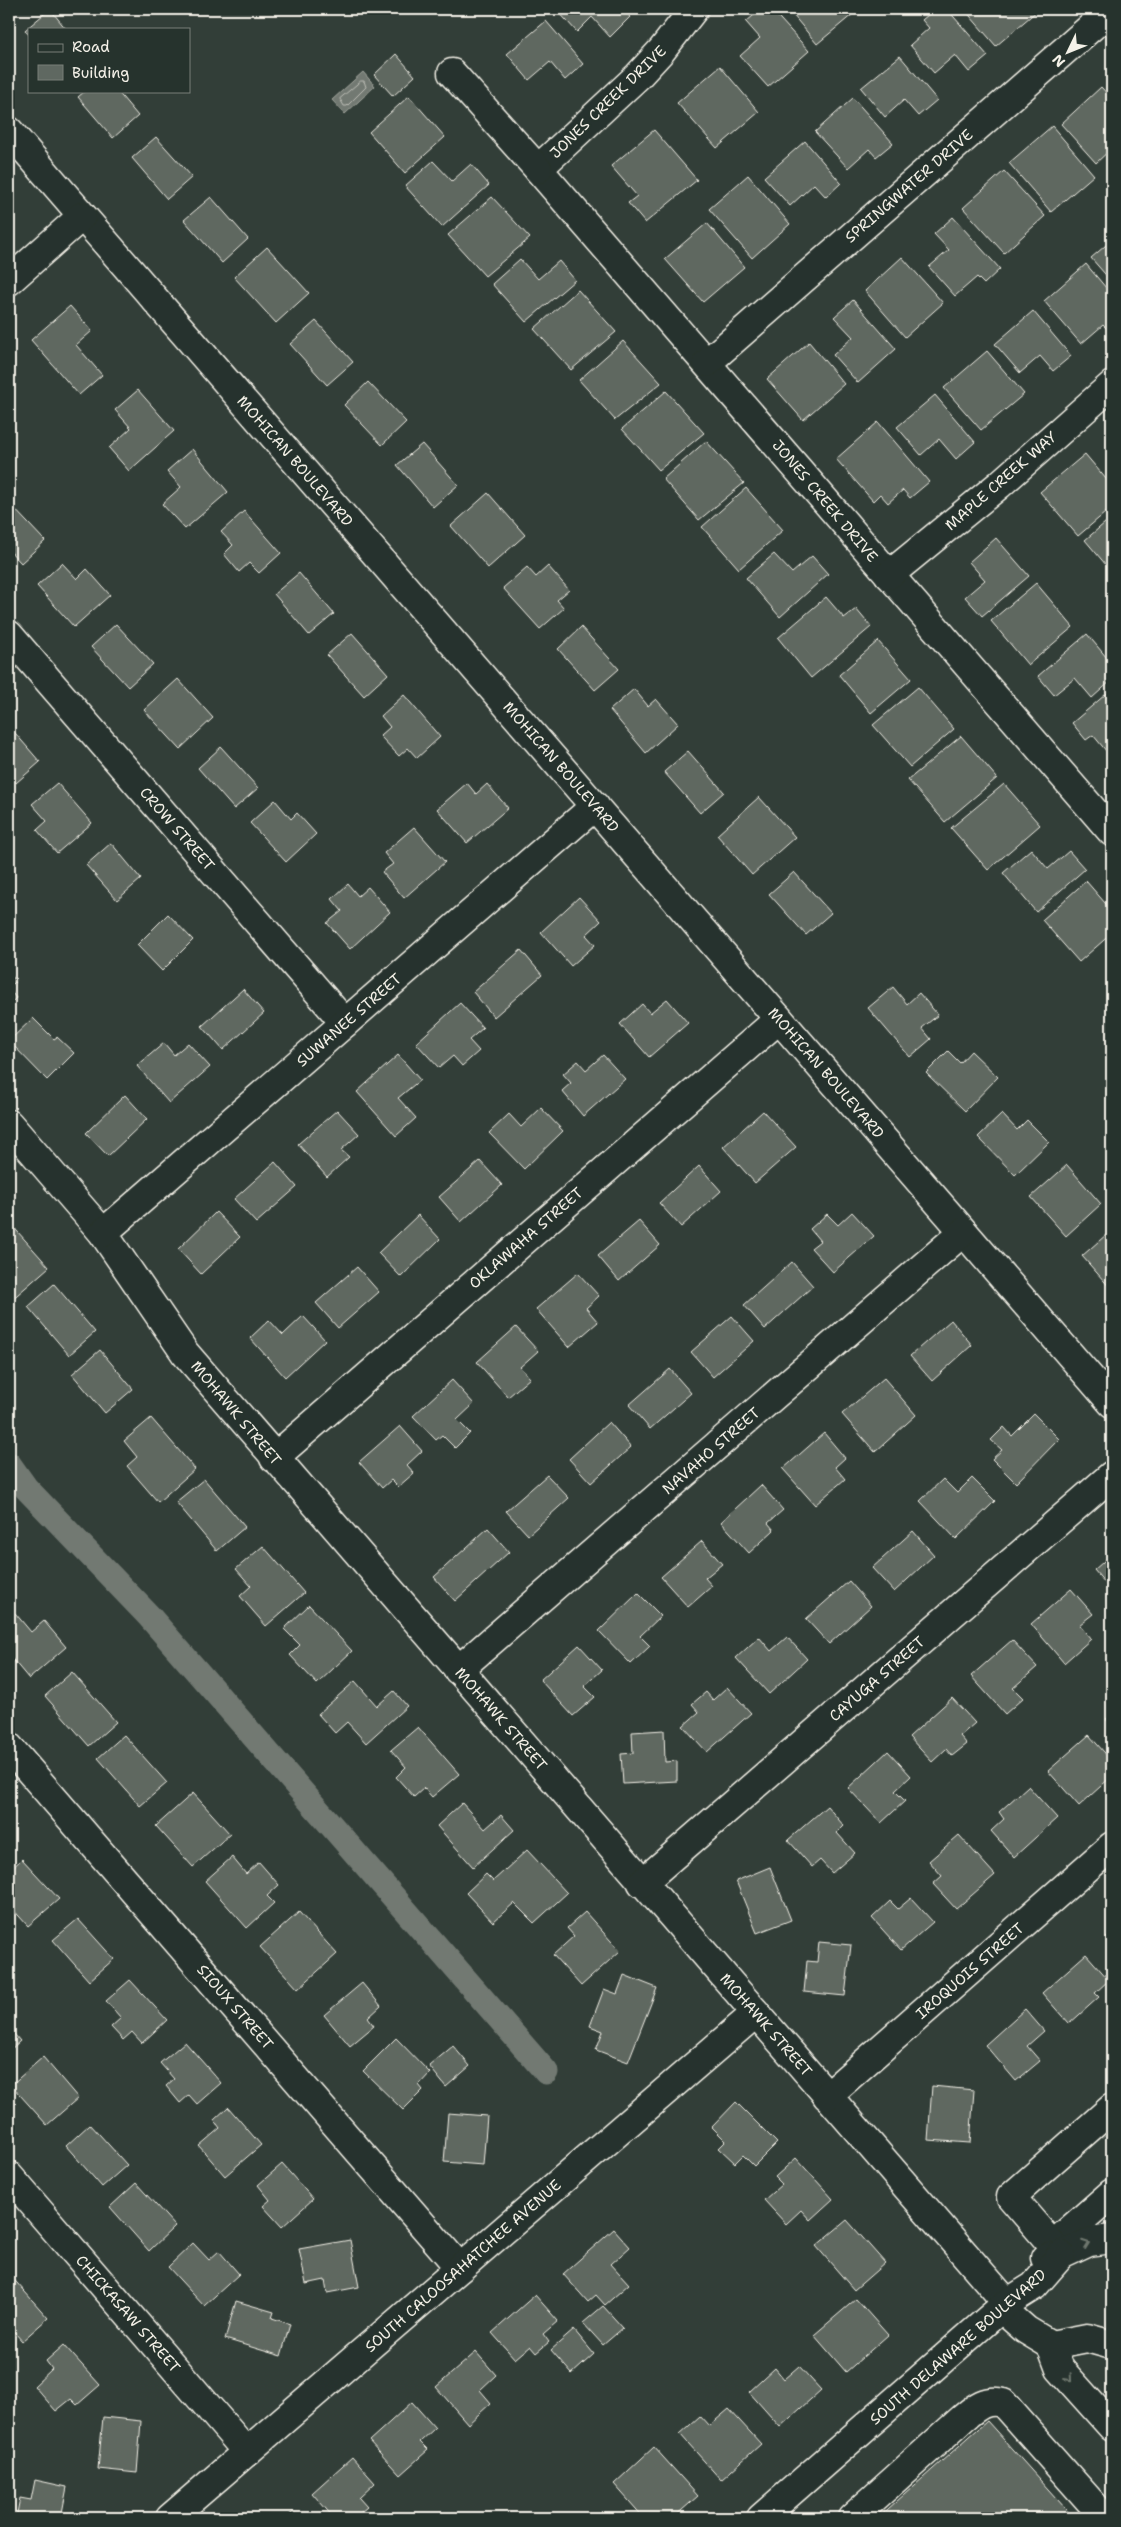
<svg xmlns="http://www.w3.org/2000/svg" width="1121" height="2527" viewBox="0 0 1121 2527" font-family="'Shantell Sans',sans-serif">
	<rect width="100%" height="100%" fill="#323e38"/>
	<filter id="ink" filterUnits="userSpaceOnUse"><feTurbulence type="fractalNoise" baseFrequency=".02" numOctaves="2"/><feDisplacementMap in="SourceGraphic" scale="10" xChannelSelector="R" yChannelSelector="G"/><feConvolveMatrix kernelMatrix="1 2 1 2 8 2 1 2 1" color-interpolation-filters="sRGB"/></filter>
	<g filter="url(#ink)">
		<path fill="#727972" stroke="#a6a9a1" d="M363 72 375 86 345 114 332 100Z"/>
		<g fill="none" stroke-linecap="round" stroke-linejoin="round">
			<path stroke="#c0c1b9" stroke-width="1" d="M361 81H364L366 87 347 106H344L340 99Z"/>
			<path stroke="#727972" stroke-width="25" d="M9 1464 26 1488 148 1615 546 2072"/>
		</g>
		<g fill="#5f6861" stroke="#f4f1e8">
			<path d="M50 9 66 29H29V35L25 30Z"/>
			<path d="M556 9H622L630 17 610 37 592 17 577 32Z"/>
			<path d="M761 9H771L809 51 768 87 740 56 760 38 746 22Z"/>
			<path d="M788 9H859L817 44Z"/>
			<path d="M935 9H947L988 56 969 72 955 55 934 73 910 45 929 28 922 20Z"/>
			<path d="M964 9H1036L1038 10 996 46Z"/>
			<path d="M546 21 583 64 565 80 550 62 529 80 507 54Z"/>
			<path d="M396 54 415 76 393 96 374 75Z"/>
			<path d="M900 56 937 100 918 116 904 100 885 117 861 88Z"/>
			<path d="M720 66 759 112 717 148 677 103Z"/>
			<path d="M1101 87 1112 99V148L1096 163 1061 124Z"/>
			<path d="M85 91H117L138 116 113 138 78 97Z"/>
			<path d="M409 96 445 137 405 173 369 132Z"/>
			<path d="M853 98 893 143 876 157 869 149 848 168 815 132Z"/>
			<path d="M1052 126 1094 175 1051 212 1009 163Z"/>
			<path d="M654 130 697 180 645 223 628 203 637 196 611 166Z"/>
			<path d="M156 137 192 177 167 199 132 158Z"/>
			<path d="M805 141 841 183 826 197 814 184 790 206 764 177Z"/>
			<path d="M433 161 452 181 471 164 489 185 442 227 405 186Z"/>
			<path d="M1004 171 1045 216 1004 253 963 208Z"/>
			<path d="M748 175 790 224 752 258 709 209Z"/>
			<path d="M211 197 248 239 222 263 184 220Z"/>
			<path d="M492 197 530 238 485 276 448 235Z"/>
			<path d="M953 217 1000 269 984 284 977 277 955 296 929 267 949 250 934 234Z"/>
			<path d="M707 223 744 267 703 302 665 259Z"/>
			<path d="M1112 240V282L1091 258Z"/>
			<path d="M267 247 309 293 276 323 234 277Z"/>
			<path d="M902 257 943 303 905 337 865 291Z"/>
			<path d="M520 259 538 279 559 261 575 280 526 322 492 284Z"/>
			<path d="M1086 264 1112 295V326L1108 330 1103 325 1081 344 1044 301Z"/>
			<path d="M578 290 616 332 571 370 534 329Z"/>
			<path d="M853 300 896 349 858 383 833 355 853 337 834 317Z"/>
			<path d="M70 306 92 331 76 345 102 375 79 395 31 340Z"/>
			<path d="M1033 311 1071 356 1053 371 1040 356 1020 373 995 344Z"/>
			<path d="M316 321 353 362 327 385 290 344Z"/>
			<path d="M623 341 661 383 615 420 579 380Z"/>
			<path d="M809 342 844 384 803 420 767 379Z"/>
			<path d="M987 351 1024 394 981 430 944 388Z"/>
			<path d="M368 382 406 422 382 445 344 405Z"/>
			<path d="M138 390 174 431 129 471 109 448 131 428 115 410Z"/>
			<path d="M666 391 704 433 659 470 622 429Z"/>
			<path d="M935 395 975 442 956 459 939 439 921 455 897 427Z"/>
			<path d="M878 422 929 482 910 498 903 490 888 503 880 494 873 501 836 459Z"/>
			<path d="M706 441 744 483 699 520 663 479Z"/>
			<path d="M422 444 458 485 433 507 397 465Z"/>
			<path d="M192 449 228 492 185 529 162 504 181 487 167 471Z"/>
			<path d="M1085 454 1112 486V507L1078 536 1040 492Z"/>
			<path d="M746 488 783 530 739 569 702 527Z"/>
			<path d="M488 493 525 535 488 568 451 526Z"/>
			<path d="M10 504 45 541 21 563 9 550Z"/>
			<path d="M244 511 281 553 259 573 249 563 239 572 224 554 233 545 221 532Z"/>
			<path d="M1112 517V572L1085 540Z"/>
			<path d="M996 538 1029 576 982 616 965 597 985 580 969 562Z"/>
			<path d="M774 554 792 573 812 556 828 574 780 617 746 578Z"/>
			<path d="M62 563 77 579 87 569 110 595 74 627 37 586Z"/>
			<path d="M548 566 569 590 557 600 564 608 540 629 503 588 527 567 536 577Z"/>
			<path d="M299 573 334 614 309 635 274 594Z"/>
			<path d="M1036 583 1073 627 1028 665 991 621Z"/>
			<path d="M826 597 844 618 856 609 871 627 811 678 778 638Z"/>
			<path d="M116 624 153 664 128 687 91 647Z"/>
			<path d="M581 627 619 669 595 690 558 649Z"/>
			<path d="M352 633 388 674 364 696 327 655Z"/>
			<path d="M1087 634 1112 664V680L1092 698 1075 678 1054 695 1038 676Z"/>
			<path d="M878 641 911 679 871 713 839 675Z"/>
			<path d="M178 679 213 718 180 749 144 710Z"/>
			<path d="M918 687 954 729 910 767 873 725Z"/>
			<path d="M634 689 648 706 656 699 678 724 646 753 610 710Z"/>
			<path d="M1112 689V758L1093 735 1086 740 1072 723Z"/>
			<path d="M404 695 440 737 417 758 408 748 399 756 380 736 390 727 381 716Z"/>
			<path d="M9 726 40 762 16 783 9 775Z"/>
			<path d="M961 736 997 778 945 822 908 780Z"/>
			<path d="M221 747 258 788 234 809 198 768Z"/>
			<path d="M688 751 724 792 700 813 664 772Z"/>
			<path d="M57 783 92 823 57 853 37 830 47 821 32 804Z"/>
			<path d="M467 783 476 794 487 784 508 808 467 843 437 809Z"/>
			<path d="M1004 784 1040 825 988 870 951 828Z"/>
			<path d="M759 797 795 837 752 875 717 835Z"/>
			<path d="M275 800 291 819 297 813 316 834 286 862 250 823Z"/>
			<path d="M414 827 445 862 404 898 382 872 393 864 384 853Z"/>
			<path d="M111 843 141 879 117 900 86 865Z"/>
			<path d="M1031 849 1048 869 1069 851 1085 869 1036 912 1003 873Z"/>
			<path d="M794 872 831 913 806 935 769 894Z"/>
			<path d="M1086 881 1112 911V933L1079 962 1042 920Z"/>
			<path d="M348 884 358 896 368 887 390 912 350 949 327 923 342 911 332 899Z"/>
			<path d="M579 897 601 921 586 935 595 945 571 966 541 932Z"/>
			<path d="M168 914 193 940 162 971 137 945Z"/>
			<path d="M521 950 542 975 494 1017 473 992Z"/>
			<path d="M9 973 16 981 9 988Z"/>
			<path d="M1112 977V992L1106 989Z"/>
			<path d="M893 987 907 1004 919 993 938 1015 922 1028 931 1039 910 1057 868 1008Z"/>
			<path d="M9 989 16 998 9 1005Z"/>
			<path d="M243 989 264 1013 223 1050 202 1026Z"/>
			<path d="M667 999 688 1023 649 1057 620 1024 642 1004 650 1013Z"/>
			<path d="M460 1003 483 1028 469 1040 479 1051 462 1066 453 1056 439 1068 416 1043Z"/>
			<path d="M33 1018 54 1039 57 1037 74 1053 47 1080 9 1041Z"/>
			<path d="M164 1043 174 1055 188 1043 210 1067 169 1103 137 1066Z"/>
			<path d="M948 1051 960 1063 971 1051 998 1077 965 1111 926 1073Z"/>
			<path d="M398 1055 420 1080 398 1098 416 1118 396 1136 357 1092Z"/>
			<path d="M603 1055 625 1079 583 1116 562 1091 571 1083 563 1074 578 1061 586 1070Z"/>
			<path d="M125 1095 147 1119 108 1156 86 1133Z"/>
			<path d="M541 1108 563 1131 524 1169 489 1133 509 1114 521 1127Z"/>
			<path d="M337 1110 359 1134 341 1150 349 1157 327 1177 298 1144Z"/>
			<path d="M763 1111 796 1147 755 1183 723 1147Z"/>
			<path d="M1002 1114 1017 1130 1027 1120 1049 1142 1015 1175 978 1137Z"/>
			<path d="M480 1161 502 1185 461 1222 439 1197Z"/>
			<path d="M275 1162 297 1187 256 1223 234 1199Z"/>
			<path d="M1067 1165 1101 1204 1066 1236 1031 1197Z"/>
			<path d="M699 1166 721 1191 681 1227 659 1203Z"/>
			<path d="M216 1212 240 1237 201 1274 178 1249Z"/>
			<path d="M852 1212 874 1236 833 1272 811 1248 820 1241 810 1229 827 1214 838 1225Z"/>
			<path d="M418 1215 440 1239 401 1277 378 1253Z"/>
			<path d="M639 1221 660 1245 619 1281 598 1256Z"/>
			<path d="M9 1222 49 1267 9 1302Z"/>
			<path d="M1107 1234 1112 1240V1290L1082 1256Z"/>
			<path d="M792 1262 813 1286 765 1329 744 1305Z"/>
			<path d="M357 1267 379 1292 338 1328 316 1303Z"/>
			<path d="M578 1273 599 1296 586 1308 598 1322 569 1347 536 1309Z"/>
			<path d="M54 1284 95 1332 69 1355 28 1307Z"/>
			<path d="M303 1316 325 1340 285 1377 250 1338 269 1320 283 1335Z"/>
			<path d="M732 1316 754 1341 713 1377 691 1352Z"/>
			<path d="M951 1320 972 1345 932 1381 910 1356Z"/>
			<path d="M516 1327 538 1351 520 1367 530 1378 508 1397 477 1362Z"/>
			<path d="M100 1350 133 1389 105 1413 72 1374Z"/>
			<path d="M670 1369 691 1393 650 1429 629 1405Z"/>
			<path d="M884 1378 916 1415 875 1452 842 1414Z"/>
			<path d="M452 1380 474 1404 457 1420 470 1433 455 1448 442 1435 436 1440 413 1416Z"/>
			<path d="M1034 1414 1059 1439 1016 1483 992 1459 1002 1450 991 1440 1004 1427 1012 1436Z"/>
			<path d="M151 1418 195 1469 158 1502 127 1466 137 1457 124 1441Z"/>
			<path d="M609 1422 631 1447 591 1483 569 1459Z"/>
			<path d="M400 1426 422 1451 407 1465 414 1473 398 1487 391 1480 382 1488 359 1462Z"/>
			<path d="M824 1433 845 1458 835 1467 845 1479 815 1505 783 1469Z"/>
			<path d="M547 1475 569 1498 528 1535 506 1511Z"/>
			<path d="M972 1478 995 1501 956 1539 920 1501 943 1479 957 1493Z"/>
			<path d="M204 1479 245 1527 217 1551 176 1502Z"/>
			<path d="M761 1485 783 1510 768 1523 774 1530 749 1553 721 1522Z"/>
			<path d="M488 1528 509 1552 455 1601 434 1577Z"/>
			<path d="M913 1531 934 1555 894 1592 872 1568Z"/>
			<path d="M702 1541 722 1564 705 1578 712 1586 688 1607 661 1577Z"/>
			<path d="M263 1546 304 1593 266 1626 240 1596 251 1586 236 1569Z"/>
			<path d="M1112 1554V1591L1094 1570Z"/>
			<path d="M849 1581 871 1606 829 1644 806 1619Z"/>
			<path d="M1071 1589 1093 1614 1079 1625 1091 1639 1064 1663 1031 1624Z"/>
			<path d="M638 1593 661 1616 640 1636 650 1646 631 1664 599 1631Z"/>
			<path d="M309 1605 352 1651 317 1684 290 1655 300 1645 284 1629Z"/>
			<path d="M15 1613 31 1632 44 1621 66 1647 29 1679 9 1655V1619Z"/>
			<path d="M759 1637 771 1651 787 1637 807 1659 769 1694 736 1658Z"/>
			<path d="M1012 1640 1037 1667 1013 1688 1023 1698 1005 1714 971 1676Z"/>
			<path d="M579 1645 602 1670 584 1686 595 1697 573 1716 540 1680Z"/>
			<path d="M72 1672 116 1722 89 1746 45 1696Z"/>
			<path d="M355 1681 377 1706 394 1691 407 1706 366 1743 347 1722 335 1733 318 1714Z"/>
			<path d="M727 1687 751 1713 707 1752 683 1726 699 1712 692 1704 706 1692 713 1700Z"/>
			<path d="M952 1698 975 1723 960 1736 967 1744 952 1756 946 1749 932 1762 909 1737Z"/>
			<path d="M1112 1713V1727L1106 1719Z"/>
			<path d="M418 1727 459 1774 432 1797 424 1788 414 1797 396 1777 406 1767 391 1750Z"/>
			<path d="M664 1730 665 1762 677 1761V1781L623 1784 621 1754 633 1753 632 1732Z"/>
			<path d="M124 1735 167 1783 140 1806 98 1758Z"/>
			<path d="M1089 1735 1112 1761V1776L1079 1806 1048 1771Z"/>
			<path d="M888 1751 911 1776 895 1791 905 1801 881 1823 848 1788Z"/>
			<path d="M1028 1786 1057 1818 1014 1857 991 1831 1004 1819 999 1812Z"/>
			<path d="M193 1793 230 1834 193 1867 156 1826Z"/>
			<path d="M462 1803 485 1829 501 1815 514 1830 473 1867 437 1826Z"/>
			<path d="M827 1806 844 1826 837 1833 855 1853 832 1873 820 1860 812 1867 788 1840Z"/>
			<path d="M959 1835 995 1875 956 1909 933 1884 942 1876 929 1861Z"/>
			<path d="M527 1850 567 1893 534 1923 514 1903 493 1922 466 1893 486 1874 493 1881Z"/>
			<path d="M232 1857 246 1874 259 1862 279 1885 267 1896 274 1903 247 1928 205 1881Z"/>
			<path d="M22 1859 59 1899 28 1926 9 1905V1899L14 1895 9 1890V1871Z"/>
			<path d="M770 1867 791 1920 757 1933 736 1881Z"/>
			<path d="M911 1898 933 1922 901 1950 872 1918 890 1901 898 1909Z"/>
			<path d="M299 1912 337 1954 298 1989 260 1947Z"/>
			<path d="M585 1912 620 1951 581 1986 553 1955 574 1936 567 1928Z"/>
			<path d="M78 1919 114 1959 89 1981 53 1940Z"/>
			<path d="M1112 1932V1945L1106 1938Z"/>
			<path d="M819 1942 851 1945 845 1996 804 1992 807 1961 817 1962Z"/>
			<path d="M1086 1954 1109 1980 1095 1993 1099 1997 1069 2024 1042 1993Z"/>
			<path d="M624 1975 657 1988 628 2062 596 2050 603 2031 590 2026 604 1989 617 1994Z"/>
			<path d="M130 1980 167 2020 142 2043 132 2032 123 2040 111 2027 121 2018 106 2001Z"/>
			<path d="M362 1983 381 2006 368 2018 374 2026 350 2046 324 2015Z"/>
			<path d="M1025 2009 1044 2031 1027 2046 1040 2061 1016 2081 985 2045Z"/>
			<path d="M9 2028 20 2041 9 2051Z"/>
			<path d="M396 2038 430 2073 419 2085 423 2090 403 2110 363 2071Z"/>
			<path d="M185 2042 221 2083 197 2104 189 2095 180 2103 166 2086 174 2079 160 2063Z"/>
			<path d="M453 2046 470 2066 446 2087 429 2066Z"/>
			<path d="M43 2057 78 2098 47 2125 11 2085Z"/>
			<path d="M932 2086 974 2090 970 2143 928 2140Z"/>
			<path d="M736 2102 777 2143 754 2166 743 2155 735 2163 719 2148 726 2141 712 2127Z"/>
			<path d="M228 2107 261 2145 225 2176 199 2146 220 2128 214 2120Z"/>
			<path d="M448 2113 487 2116 483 2165 444 2162Z"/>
			<path d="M90 2124 127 2165 102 2187 66 2146Z"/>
			<path d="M796 2158 833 2199 810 2220 801 2210 786 2224 764 2200 782 2184 775 2177Z"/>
			<path d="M282 2164 313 2199 282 2227 263 2206 270 2200 258 2185Z"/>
			<path d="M136 2183 175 2226 149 2251 110 2207Z"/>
			<path d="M847 2220 885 2263 854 2290 816 2246Z"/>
			<path d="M614 2229 630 2247 611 2264 629 2284 605 2305 596 2295 588 2302 563 2274Z"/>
			<path d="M350 2240 359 2287 327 2293 325 2280 306 2284 299 2249Z"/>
			<path d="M193 2243 209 2260 219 2251 239 2274 204 2306 168 2267Z"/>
			<path d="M9 2274 48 2318 22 2341 9 2326Z"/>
			<path d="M535 2295 558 2321 543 2334 549 2342 536 2353 530 2346 515 2359 492 2333Z"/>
			<path d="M856 2299 888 2335 846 2372 814 2335Z"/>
			<path d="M236 2301 274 2312 272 2318 290 2324 281 2356 225 2339Z"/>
			<path d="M603 2306 623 2328 603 2345 583 2323Z"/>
			<path d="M574 2330 594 2354 572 2374 551 2350Z"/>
			<path d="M64 2345 100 2385 77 2405 71 2399 56 2411 34 2386 52 2369 46 2361Z"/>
			<path d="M476 2352 496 2375 480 2390 491 2403 468 2424 436 2387Z"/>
			<path d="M799 2366 821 2390 780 2427 749 2392 775 2368 784 2379Z"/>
			<path d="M412 2402 435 2428 420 2442 428 2450 400 2475 369 2441Z"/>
			<path d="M729 2409 761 2444 721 2480 680 2434 700 2416 709 2426Z"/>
			<path d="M103 2417 141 2421 137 2473 98 2469Z"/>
			<path d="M987 2421 1074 2518H988L984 2514 979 2518H878Z"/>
			<path d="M654 2447 698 2496 673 2518H644L614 2484Z"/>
			<path d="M352 2457 375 2483 359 2498 367 2507 354 2518H334L312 2493Z"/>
			<path d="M35 2480 67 2487 61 2518H63H16L20 2498 31 2500Z"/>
			<path d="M293 2512 299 2518H286Z"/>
		</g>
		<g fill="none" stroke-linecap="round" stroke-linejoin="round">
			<g stroke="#f4f1e8" stroke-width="31">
				<g id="minor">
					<path d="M694 9 662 50 638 76 538 169 1112 832"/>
					<path d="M452 73 538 169"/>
					<path d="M9 131 1112 1403"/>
					<path d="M9 281 82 216"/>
					<path d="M707 363 1112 9"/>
					<path d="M889 575 999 485 1112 385"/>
					<path d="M9 635 345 1023"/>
					<path d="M9 1124 103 1233 185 1353 1007 2303"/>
					<path d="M103 1233 595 806"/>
					<path d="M274 1458 779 1019"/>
					<path d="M458 1670 963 1232"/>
					<path d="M9 1747 460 2268"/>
					<path d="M642 1883 1112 1475"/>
					<path d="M827 2096 1112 1846"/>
					<path d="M9 2176 247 2452"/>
					<path d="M1053 2245 1112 2193"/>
					<path d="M1061 2255 1011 2197 1112 2108"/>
					<path d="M1045 2258 1061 2255 1089 2242 1112 2239"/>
					<path d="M1001 2308 1026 2330 1051 2345"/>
					<path d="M1112 2345 1087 2338 1051 2345 1060 2369 1112 2427"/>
					<path d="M170 2518 756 2013"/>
					<path d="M761 2518 1007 2303 1034 2286 1061 2255"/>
					<path d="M852 2518 962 2419C975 2408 985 2398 1003 2403L1105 2518"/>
				</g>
			</g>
			<use href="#minor" stroke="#26332d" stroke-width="28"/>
		</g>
		<defs><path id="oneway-chevron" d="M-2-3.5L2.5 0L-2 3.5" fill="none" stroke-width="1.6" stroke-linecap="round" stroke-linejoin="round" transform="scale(1.25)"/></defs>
		<g stroke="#6e766e">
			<use href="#oneway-chevron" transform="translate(1086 2244) rotate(-20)"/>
			<use href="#oneway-chevron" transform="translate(1069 2378) rotate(48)"/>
		</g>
	</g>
	<g text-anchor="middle" stroke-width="4" stroke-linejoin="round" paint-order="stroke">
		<g font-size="15" fill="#f4f1e8" stroke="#26332d">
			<text transform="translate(608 102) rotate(-44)" y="5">JONES CREEK DRIVE</text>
			<text transform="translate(909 186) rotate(-41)" y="5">SPRINGWATER DRIVE</text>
			<text transform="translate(295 461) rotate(49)" y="5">MOHICAN BOULEVARD</text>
			<text transform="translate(1001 481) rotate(-41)" y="5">MAPLE CREEK WAY</text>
			<text transform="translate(825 501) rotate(50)" y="5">JONES CREEK DRIVE</text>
			<text transform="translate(561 767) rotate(49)" y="5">MOHICAN BOULEVARD</text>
			<text transform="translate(177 829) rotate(49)" y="5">CROW STREET</text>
			<text transform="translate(349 1020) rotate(-41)" y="5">SUWANEE STREET</text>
			<text transform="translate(826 1073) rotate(49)" y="5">MOHICAN BOULEVARD</text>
			<text transform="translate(526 1238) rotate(-41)" y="5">OKLAWAHA STREET</text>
			<text transform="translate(236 1413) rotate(50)" y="5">MOHAWK STREET</text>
			<text transform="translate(711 1451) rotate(-41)" y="5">NAVAHO STREET</text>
			<text transform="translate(877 1679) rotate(-41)" y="5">CAYUGA STREET</text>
			<text transform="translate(501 1719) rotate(49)" y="5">MOHAWK STREET</text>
			<text transform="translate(970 1971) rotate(-41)" y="5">IROQUOIS STREET</text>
			<text transform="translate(235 2007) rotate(49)" y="5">SIOUX STREET</text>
			<text transform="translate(766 2025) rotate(49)" y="5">MOHAWK STREET</text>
			<text transform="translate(463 2266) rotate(-41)" y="5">SOUTH CALOOSAHATCHEE AVENUE</text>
			<text transform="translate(128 2314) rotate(49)" y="5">CHICKASAW STREET</text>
			<text transform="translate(958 2347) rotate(-41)" y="5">SOUTH DELAWARE BOULEVARD</text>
		</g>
	</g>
	<rect width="1121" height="2527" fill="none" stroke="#26332d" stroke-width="30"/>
	<rect x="15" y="15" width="1091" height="2497" fill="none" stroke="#f4f1e8" stroke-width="2" filter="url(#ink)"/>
	<rect x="28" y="28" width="162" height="65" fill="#26332d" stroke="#787f78"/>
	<rect x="38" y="44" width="25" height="8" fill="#26332d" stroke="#787f78"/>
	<text x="72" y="52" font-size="15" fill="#f4f1e8">Road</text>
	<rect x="38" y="65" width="25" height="15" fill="#5f6861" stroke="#787f78"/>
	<text x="72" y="78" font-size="15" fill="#f4f1e8">Building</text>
	<g transform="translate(1068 52) rotate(227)" stroke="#26332d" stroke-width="4" paint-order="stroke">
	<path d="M0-4L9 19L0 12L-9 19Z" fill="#f4f1e8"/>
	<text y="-8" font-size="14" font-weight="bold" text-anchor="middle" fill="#f4f1e8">N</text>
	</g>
</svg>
